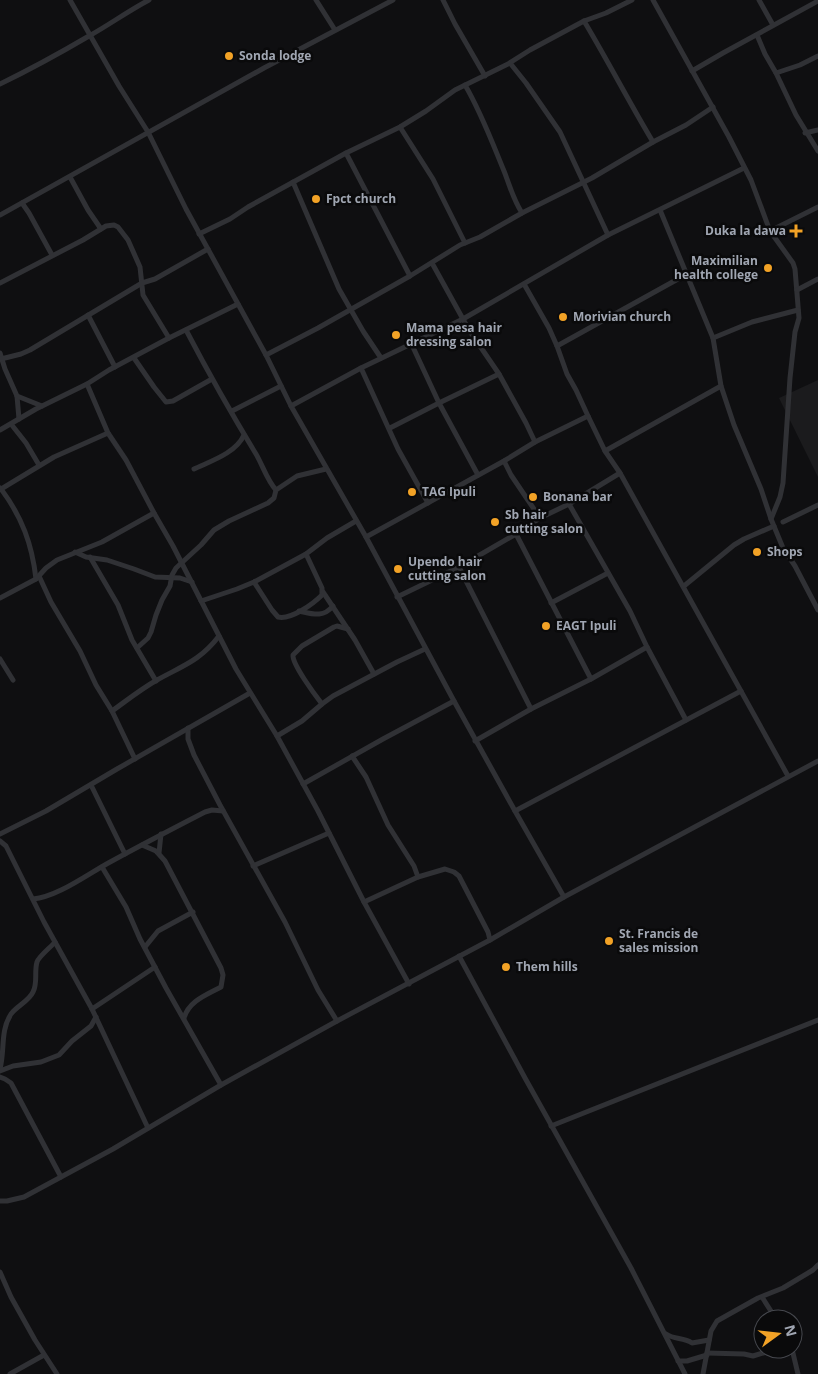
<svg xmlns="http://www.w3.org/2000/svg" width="818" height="1374" viewBox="0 0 818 1374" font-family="'Open Sans',sans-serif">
	<rect width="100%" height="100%" fill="#0f0f11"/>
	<path fill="#1b1b1d" d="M818 380V477L779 398Z"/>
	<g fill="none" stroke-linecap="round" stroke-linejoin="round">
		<g stroke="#303135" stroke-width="5">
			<path d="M70 0 119 86 148 132 186 209 266 355 291 406 366 537 454 701 515 811 564 897"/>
			<path d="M316 0 335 30"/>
			<path d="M443 0 455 24 485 76"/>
			<path d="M653 0 729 137 751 180 770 231 793 263 795 269 799 318 795 332 790 378 783 483 780 497 771 519"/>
			<path d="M759 0 773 25"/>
			<path d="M584 21C608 61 629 102 653 142"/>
			<path d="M757 35 765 54 776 73 796 115 818 151"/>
			<path d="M510 63 526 83 560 132 608 235"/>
			<path d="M692 71 723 53 818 1"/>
			<path d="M776 73 800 65 818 56"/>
			<path d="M0 84C31 69 60 53 89 36 109 25 128 11 149 0"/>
			<path d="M465 85C481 112 492 142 504 171 510 186 513 199 522 213"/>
			<path d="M400 127 433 179 465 243"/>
			<path d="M805 133 818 130"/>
			<path d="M346 153 410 276"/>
			<path d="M70 177 88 210 101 229"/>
			<path d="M293 182 339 289 363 331 381 358"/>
			<path d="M22 203 29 213 52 255"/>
			<path d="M0 215 264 68 393 0"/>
			<path d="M770 231 818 207"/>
			<path d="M199 234 230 219 248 207 346 153 400 127 426 111 455 90 508 64 530 50 584 21 606 13 632 0"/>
			<path d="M432 263 469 330 499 374 526 423 535 442"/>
			<path d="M0 283 83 240 106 226 114 225 118 227 128 240 140 267 143 295 169 338"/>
			<path d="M797 290 818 279"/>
			<path d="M88 315 115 367"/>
			<path d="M186 330C208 372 231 413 256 454 263 466 267 480 276 490"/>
			<path d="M713 338 752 322 798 310"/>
			<path d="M412 345 439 403 478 475"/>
			<path d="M557 346 687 274"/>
			<path d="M0 353 5 369 17 396 19 419"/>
			<path d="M266 355 318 328 410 276 460 245 480 237 522 213 592 178 653 142 686 125 713 107"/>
			<path d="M134 358 154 387 166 402 173 401 212 379"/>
			<path d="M1 359 21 354 30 350 142 283 155 279 208 249"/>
			<path d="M361 368 398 449 428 503"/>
			<path d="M87 384 108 433 126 460 154 513 173 546 236 669 277 736 318 811 364 902 409 984"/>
			<path d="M721 386 734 425 761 489 771 519 783 548 795 566 818 610"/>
			<path d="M17 396 42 406"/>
			<path d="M291 406 361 368 463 319 608 235 744 168"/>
			<path d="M232 411 281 386"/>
			<path d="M11 424 26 443 39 465"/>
			<path d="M390 428 439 403 499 374"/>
			<path d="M0 430 36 409 87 384 109 370 169 338 238 304"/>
			<path d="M605 451 721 386 713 338 660 210"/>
			<path d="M504 461 511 475 540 518"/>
			<path d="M194 469C211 461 236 453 244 435"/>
			<path d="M620 473 788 776"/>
			<path d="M0 488 1 489 54 457 108 433"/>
			<path d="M1 489C22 517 32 544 36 579"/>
			<path d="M569 504 630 611 647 647 686 720"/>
			<path d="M783 522 818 505"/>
			<path d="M516 534 591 679"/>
			<path d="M366 537 504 461 535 442 588 416"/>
			<path d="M75 552 86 557 107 560 134 569 155 577 180 578 192 582"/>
			<path d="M90 557 118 605 132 640 156 681"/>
			<path d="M459 567 531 709"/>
			<path d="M39 576 51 602 80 651 96 685 112 711 135 759"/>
			<path d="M254 582 272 610 278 617C291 620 313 604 322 595V588L306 554"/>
			<path d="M684 586 734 545 744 539 774 526"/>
			<path d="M323 592 355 640 374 674"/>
			<path d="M397 597 459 567 516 534 540 518 569 504 620 473 605 451 588 416 576 390 567 374 557 346 549 328 524 284"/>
			<path d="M0 598 36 579 46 568 57 560 102 542 154 513"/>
			<path d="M201 601 237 589 254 582 306 554 327 538 356 521"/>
			<path d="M551 603 608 573"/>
			<path d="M299 611C313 614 323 618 333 606"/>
			<path d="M137 648 148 638 151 632 156 615 162 600 170 586 172 575 176 568 201 545 214 530 229 521 268 503 274 498 276 490 297 476 326 469"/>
			<path d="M0 659 13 680"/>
			<path d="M322 704C315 695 292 664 293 655L302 646 334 627 337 626 348 629"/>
			<path d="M112 711C126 701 141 689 157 680 182 666 200 661 219 636"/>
			<path d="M188 728V739L194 755 220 805 285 922 318 990 337 1021"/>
			<path d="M277 736 302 721 322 704 333 696 397 662 425 649"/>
			<path d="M475 741 531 709 591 679 647 647"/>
			<path d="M352 756 366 777 388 825 414 866 418 877"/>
			<path d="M303 784 383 739 454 701"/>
			<path d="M91 785 125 854"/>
			<path d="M515 811 741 691"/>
			<path d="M0 834 46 811 117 769 250 693"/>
			<path d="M0 841 6 846 44 922 92 1009 148 1128"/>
			<path d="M142 845 156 851 165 861 221 968 223 975 221 987C206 995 189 1001 184 1018"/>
			<path d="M159 853 161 834"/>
			<path d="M253 866 329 833"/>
			<path d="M102 867 126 907 140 939 166 988 221 1085"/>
			<path d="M33 899C58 897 89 873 112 861 143 844 174 828 205 812L212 810 223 811"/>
			<path d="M364 902 418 877 445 869 454 872 459 876 488 932 490 940"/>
			<path d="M145 947 158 931 193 912"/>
			<path d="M459 956 525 1078 631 1268 685 1374"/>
			<path d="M92 1009 155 967"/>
			<path d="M0 1069C5 1050 0 1031 11 1014 17 1006 29 1001 33 992 38 983 34 972 37 962 39 956 51 947 55 942"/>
			<path d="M0 1071 13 1066 41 1062 59 1055 72 1041 91 1026 96 1017"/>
			<path d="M0 1077 5 1079 11 1083 61 1177"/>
			<path d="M551 1126 818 1020"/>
			<path d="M0 1201H7L24 1197 61 1177 113 1149 221 1085 337 1021 490 940 564 897 818 761"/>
			<path d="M0 1272 11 1297 35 1340 57 1374"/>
			<path d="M762 1297 776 1319"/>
			<path d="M666 1334C675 1340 683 1337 692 1343L709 1340"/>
			<path d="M792 1349 798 1374"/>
			<path d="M707 1353 744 1354 753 1356 773 1350 784 1349"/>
			<path d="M678 1361H687L707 1355"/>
			<path d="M10 1374 44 1355"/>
			<path d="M703 1374 711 1331 717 1321 758 1298 783 1288 813 1270 818 1265"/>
		</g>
	</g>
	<g fill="#f2a226" stroke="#0a0a0b" stroke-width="2">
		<circle cx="229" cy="56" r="5"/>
		<circle cx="316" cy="199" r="5"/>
		<path d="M793.5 223.5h5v5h5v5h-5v5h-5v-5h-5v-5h5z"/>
		<circle cx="768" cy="268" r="5"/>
		<circle cx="563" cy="317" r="5"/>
		<circle cx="396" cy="335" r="5"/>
		<circle cx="412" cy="492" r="5"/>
		<circle cx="533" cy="497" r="5"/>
		<circle cx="495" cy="522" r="5"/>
		<circle cx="757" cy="552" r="5"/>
		<circle cx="398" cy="569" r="5"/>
		<circle cx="546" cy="626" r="5"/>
		<circle cx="609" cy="941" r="5"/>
		<circle cx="506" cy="967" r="5"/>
	</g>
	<g text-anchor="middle" stroke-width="5" stroke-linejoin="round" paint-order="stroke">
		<g font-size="12" font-weight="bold" fill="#a0a6b2" stroke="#0a0a0b" text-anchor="start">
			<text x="239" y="60">Sonda lodge</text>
			<text x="326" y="203">Fpct church</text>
			<text x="786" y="235" text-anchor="end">Duka la dawa</text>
			<text x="758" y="265" text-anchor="end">Maximilian<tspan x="758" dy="14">health college</tspan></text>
			<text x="573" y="321">Morivian church</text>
			<text x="406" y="332">Mama pesa hair<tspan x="406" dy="14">dressing salon</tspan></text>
			<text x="422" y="496">TAG Ipuli</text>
			<text x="543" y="501">Bonana bar</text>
			<text x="505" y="519">Sb hair<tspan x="505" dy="14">cutting salon</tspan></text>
			<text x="767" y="556">Shops</text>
			<text x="408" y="566">Upendo hair<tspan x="408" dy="14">cutting salon</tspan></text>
			<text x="556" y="630">EAGT Ipuli</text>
			<text x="619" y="938">St. Francis de<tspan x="619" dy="14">sales mission</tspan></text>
			<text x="516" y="971">Them hills</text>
		</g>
	</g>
	<g transform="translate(778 1334) rotate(75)"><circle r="24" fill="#0a0a0b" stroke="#46484e"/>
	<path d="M0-4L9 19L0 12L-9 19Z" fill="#f2a226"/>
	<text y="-8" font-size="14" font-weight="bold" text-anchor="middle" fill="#a0a6b2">N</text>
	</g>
</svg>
